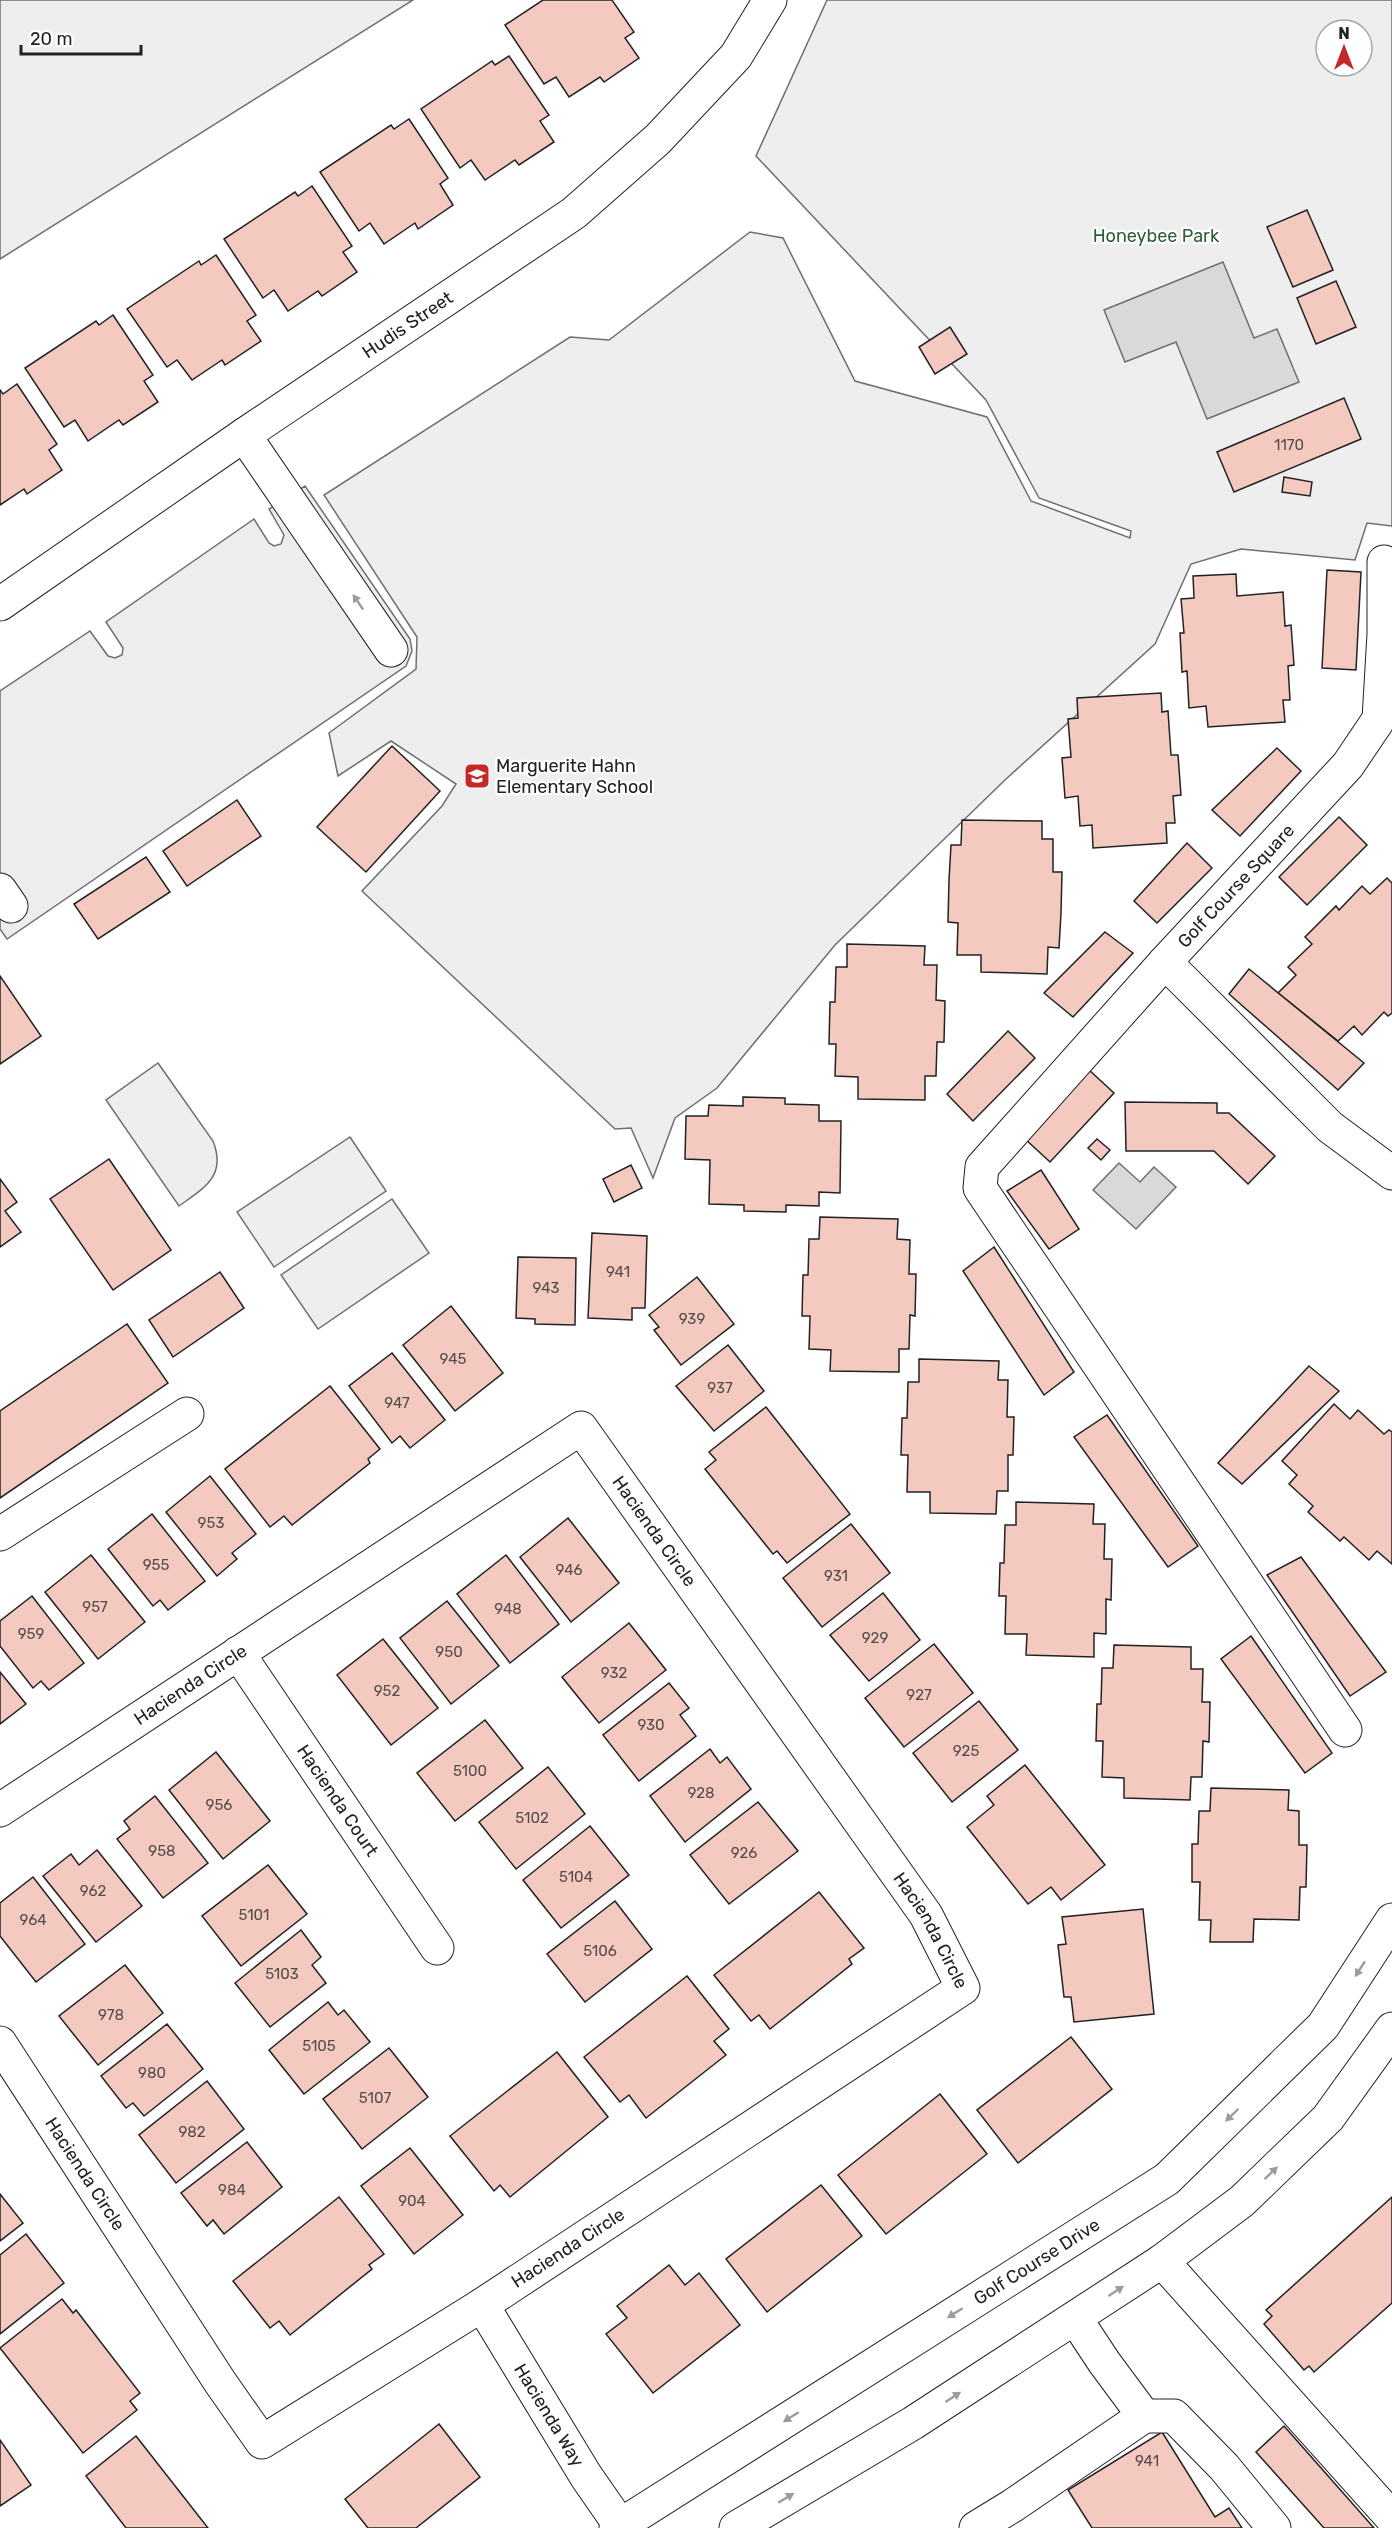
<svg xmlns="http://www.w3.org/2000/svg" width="1392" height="2528" viewBox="0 0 1392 2528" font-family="Rubik,sans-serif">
	<rect width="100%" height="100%" fill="#fff"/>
	<g fill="#eee" stroke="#6f6f6f" stroke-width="1.5" fill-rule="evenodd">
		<path d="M0 0H413L0 259Z"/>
		<path d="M827 0H1392V526L1367 523 1355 560 1241 549 1191 564 1155 644 1006 779 835 945 717 1088 675 1118 653 1178 631 1128 615 1129 362 891 442 806 456 784 391 741 338 776 329 733 416 669 417 637 324 495 570 337 609 340 750 232 783 238 855 381 987 417 1031 501 1130 538 1131 531 1039 498 986 400 756 156ZM1326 30H1362V66H1326Z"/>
		<path d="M158 1063 213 1141C227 1176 204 1188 179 1206L106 1100Z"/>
		<path d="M350 1137 386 1191 274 1267 237 1212Z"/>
		<path d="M392 1199 429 1253 318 1329 281 1275Z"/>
	</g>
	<path fill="#ededed" stroke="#6f6f6f" stroke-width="1.5" d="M305 486 410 639 412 651 406 666 7 939 0 929V691L90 631 108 656 115 658 122 655 123 648 106 622 254 519 269 543 274 546 281 544 284 535 269 509Z"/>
	<g fill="#d9d9d9" stroke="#6f6f6f" stroke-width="1.5">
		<path d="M1223 262 1254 338 1277 329 1299 382 1207 419 1176 342 1125 362 1104 310Z"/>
		<path d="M1119 1163 1140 1182 1154 1167 1176 1187 1136 1229 1093 1190Z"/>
	</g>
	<g fill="#f3c9c0" stroke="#222" stroke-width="1.5">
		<path d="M543 0H612L634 32 625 38 639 58 604 82 600 77 569 97 556 77 544 84 505 25Z"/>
		<path d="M509 56 549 115 540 121 554 142 519 165 515 160 485 180 471 160 460 168 421 109 492 61 495 65Z"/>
		<path d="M409 119 448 178 440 184 453 205 418 229 415 223 384 244 370 223 359 231 320 172 391 125 394 129Z"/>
		<path d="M312 186 352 246 343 252 357 272 322 296 318 291 288 311 274 290 263 298 224 239 295 192 298 196Z"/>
		<path d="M1307 210 1333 270 1293 287 1267 227Z"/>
		<path d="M216 255 256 315 247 321 261 341 225 365 222 360 192 380 177 360 167 367 127 309 199 261 201 265Z"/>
		<path d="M1336 281 1356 327 1316 344 1297 298Z"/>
		<path d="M113 315 153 375 144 381 158 402 123 425 119 420 88 441 75 420 64 427 25 368 96 321 99 325Z"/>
		<path d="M950 327 967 354 935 374 919 347Z"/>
		<path d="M17 384 57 444 49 450 62 470 27 494 24 489 0 505V390L3 394Z"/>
		<path d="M1344 398 1361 439 1234 492 1217 452Z"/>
		<path d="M1284 477 1312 482 1310 496 1282 492Z"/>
		<path d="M1327 570 1361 572 1356 670 1322 668Z"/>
		<path d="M1236 574 1237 596 1283 592 1285 626 1291 625 1294 665 1288 666 1290 700H1283L1285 722 1208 727 1206 706 1189 708 1187 671 1182 672 1180 633H1184L1181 599 1194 598 1193 576Z"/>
		<path d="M1161 693 1162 712 1168 711 1171 755H1178L1181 795 1173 796 1175 823H1166L1167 843 1093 848 1092 825 1080 826 1078 796 1065 798 1062 758 1071 757 1068 719 1078 718 1077 698Z"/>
		<path d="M392 746 440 791 366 872 317 827Z"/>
		<path d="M1277 748 1301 771 1240 836 1212 810Z"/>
		<path d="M237 800 261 836 187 886 163 851Z"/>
		<path d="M1339 817 1367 845 1307 905 1279 877Z"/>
		<path d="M962 820 1042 821V839H1053V872H1062L1061 913 1059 948 1048 947 1047 974 981 972V955H957L958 923 948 922 949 880 951 845H961Z"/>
		<path d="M1187 843 1212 868 1157 923 1134 901Z"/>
		<path d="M146 857 170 892 98 939 74 904Z"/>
		<path d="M1387 878 1392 883V1013L1388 1016 1384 1012 1362 1035 1354 1026 1338 1041 1278 993 1296 975 1288 967 1312 944 1305 937 1336 906 1339 910 1362 886 1370 894Z"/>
		<path d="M1105 932 1133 953 1073 1017 1044 993Z"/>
		<path d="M847 944 925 946 924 965H937L936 1000 945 1001 944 1042H937L936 1076H925V1100L858 1099V1077L835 1076 836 1044H829L830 1002H835L836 967H847Z"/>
		<path d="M1249 969 1364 1063 1338 1090 1229 994Z"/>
		<path d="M0 976 41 1036 0 1064Z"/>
		<path d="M1008 1031 1035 1058 973 1121 947 1094Z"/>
		<path d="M1088 1069 1114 1093 1050 1162 1024 1138Z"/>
		<path d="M743 1097 785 1098V1104L819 1105V1121H841L840 1193 819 1192V1206L786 1205V1212L744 1211V1205L709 1204 710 1160 685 1159 686 1116H708L709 1105 743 1106Z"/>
		<path d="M1125 1102 1217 1103V1113H1229L1275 1156 1248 1184 1214 1151H1126Z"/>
		<path d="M1097 1139 1110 1150 1101 1160 1088 1148Z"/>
		<path d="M109 1159 171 1250 113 1290 50 1199Z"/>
		<path d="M631 1165 642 1188 614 1202 603 1179Z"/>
		<path d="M1041 1170 1079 1229 1049 1249 1007 1191Z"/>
		<path d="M0 1179 17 1202 5 1211 21 1232 0 1247Z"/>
		<path d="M820 1217 898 1219 897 1239 910 1240 909 1274H916L915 1316 910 1315 909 1349H899V1372L830 1371 831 1350 809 1349 810 1316H802L803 1275H808L809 1239H819Z"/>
		<path d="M592 1233 647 1236 645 1308H632V1320L588 1318Z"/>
		<path d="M994 1247 1074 1372 1044 1395 963 1271Z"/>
		<path d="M518 1257 576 1258 575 1325 535 1324V1319L516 1318Z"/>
		<path d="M220 1272 244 1308 173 1357 149 1320Z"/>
		<path d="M697 1277 734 1324 681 1365 654 1330 659 1327 649 1315Z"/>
		<path d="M451 1306 503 1373 455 1411 403 1345Z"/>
		<path d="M127 1324 168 1383 0 1498V1411Z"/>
		<path d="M728 1345 764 1391 714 1431 676 1386Z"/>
		<path d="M392 1353 445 1420 410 1448 400 1436 392 1443 349 1386Z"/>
		<path d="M919 1359 999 1361 998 1380H1008L1007 1417H1014L1013 1455H1008V1491H997L996 1514 930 1513V1492H907L908 1455H901L902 1418H907L908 1382H919Z"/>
		<path d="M1309 1366 1339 1391 1242 1484 1218 1463Z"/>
		<path d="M330 1386 380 1449 368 1459 370 1463 292 1525 284 1516 270 1527 225 1469Z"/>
		<path d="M1334 1404 1350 1419 1358 1410 1384 1434 1389 1430 1392 1432V1564L1377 1551 1369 1560 1344 1537 1340 1541 1308 1512 1313 1506 1289 1484 1297 1475 1282 1461Z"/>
		<path d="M766 1407 850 1514 787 1563 777 1551 773 1554 705 1469 716 1460 709 1452Z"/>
		<path d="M1107 1415 1198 1546 1168 1567 1074 1437Z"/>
		<path d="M210 1476 256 1534 232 1553 237 1559 217 1576 166 1512Z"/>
		<path d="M1016 1502 1094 1504 1093 1524H1105L1104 1559H1112L1111 1600 1106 1599V1634L1094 1633V1657L1026 1655 1027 1634H1005L1006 1596H999L1000 1563H1004L1005 1525H1016Z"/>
		<path d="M152 1514 205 1581 168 1610 160 1600 153 1606 108 1549Z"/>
		<path d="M568 1518 619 1583 571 1622 520 1557Z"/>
		<path d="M851 1524 890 1573 822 1627 783 1578Z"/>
		<path d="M91 1555 145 1622 98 1659 45 1592Z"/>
		<path d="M506 1555 559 1624 510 1663 457 1594Z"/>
		<path d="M1301 1557 1386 1672 1350 1696 1267 1575Z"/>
		<path d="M883 1593 920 1640 869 1681 830 1635Z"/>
		<path d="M32 1596 84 1663 49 1690 41 1681 33 1688 0 1646V1621Z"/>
		<path d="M447 1601 499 1666 451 1704 400 1638Z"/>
		<path d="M629 1623 666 1670 599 1723 562 1677Z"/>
		<path d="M1251 1636 1332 1753 1305 1773 1221 1659Z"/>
		<path d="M383 1639 438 1708 391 1745 337 1675Z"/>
		<path d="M934 1644 973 1693 904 1747 865 1698Z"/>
		<path d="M1114 1645 1191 1647V1669H1203L1202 1702H1210L1209 1742 1203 1741 1202 1777H1191L1190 1800 1124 1798V1778L1102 1777 1103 1741H1096L1097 1704H1101L1102 1668H1113Z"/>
		<path d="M0 1672 26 1704 0 1724Z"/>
		<path d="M669 1683 689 1708 680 1715 696 1736 639 1781 603 1735Z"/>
		<path d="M979 1701 1018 1750 952 1802 913 1753Z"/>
		<path d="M485 1720 523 1768 455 1821 417 1773Z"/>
		<path d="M710 1749 720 1763 727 1757 751 1789 685 1842 650 1796Z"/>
		<path d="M216 1752 270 1821 223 1859 169 1790Z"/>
		<path d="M1025 1765 1105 1865 1061 1900 1051 1887 1028 1904 967 1827 994 1805 987 1796Z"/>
		<path d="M548 1767 585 1814 516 1869 479 1822Z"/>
		<path d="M1211 1788 1289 1790 1288 1810 1299 1811V1845H1307L1306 1887H1300L1299 1920 1254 1919 1253 1942H1210L1211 1920H1199L1200 1882H1192V1844H1198L1199 1811H1210Z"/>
		<path d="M155 1796 208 1863 163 1898 117 1839 130 1829 124 1821Z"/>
		<path d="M758 1802 798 1851 729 1904 690 1855Z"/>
		<path d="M590 1826 629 1875 561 1928 523 1880Z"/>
		<path d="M97 1850 142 1906 96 1942 43 1876 71 1854 79 1865Z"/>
		<path d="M268 1865 307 1914 241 1966 202 1916Z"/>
		<path d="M33 1877 85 1944 36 1982 0 1936V1903Z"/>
		<path d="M819 1892 864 1948 849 1959 852 1964 770 2029 759 2015 751 2021 714 1975Z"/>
		<path d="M615 1901 652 1949 585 2002 547 1954Z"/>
		<path d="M1143 1909 1154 2014 1074 2022 1071 1997H1064L1058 1945 1066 1944 1062 1917Z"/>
		<path d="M301 1930 321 1957 312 1965 326 1983 270 2027 235 1983Z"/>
		<path d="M125 1965 163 2013 98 2065 59 2016Z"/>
		<path d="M687 1976 729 2029 714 2041 726 2055 646 2118 629 2095 620 2102 584 2057Z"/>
		<path d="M328 2002 338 2015 344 2010 370 2042 304 2094 269 2050Z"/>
		<path d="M167 2024 203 2069 144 2116 133 2103 126 2108 101 2076Z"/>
		<path d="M1071 2037 1112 2089 1018 2163 977 2110Z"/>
		<path d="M389 2048 428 2097 362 2149 323 2099Z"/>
		<path d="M557 2052 608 2117 510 2197 500 2185 494 2191 450 2136Z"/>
		<path d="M207 2081 244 2129 176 2183 139 2135Z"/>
		<path d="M940 2094 987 2154 886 2234 838 2175Z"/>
		<path d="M247 2142 282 2187 224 2234 213 2220 207 2226 181 2193Z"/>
		<path d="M410 2148 463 2215 414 2254 361 2186Z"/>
		<path d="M821 2185 862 2236 767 2312 726 2259Z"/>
		<path d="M0 2194 23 2223 0 2241Z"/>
		<path d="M339 2197 384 2254 369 2265 372 2269 290 2335 279 2321 270 2328 233 2281Z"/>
		<path d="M1392 2197V2303L1314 2372 1309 2366 1304 2370 1264 2324 1272 2316 1266 2310Z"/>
		<path d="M26 2234 64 2283 0 2334V2255Z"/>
		<path d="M669 2265 685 2285 699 2273 740 2325 653 2393 606 2334 627 2318 617 2306Z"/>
		<path d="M62 2299 73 2313 76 2310 140 2393 130 2401 137 2410 83 2453 0 2348Z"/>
		<path d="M439 2424 480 2477 416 2528H368L345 2499Z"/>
		<path d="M1284 2426 1374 2528H1324L1256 2452Z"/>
		<path d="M1162 2432 1215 2517 1229 2508 1242 2528H1092L1068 2490Z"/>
		<path d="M136 2436 208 2528H126L86 2476Z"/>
		<path d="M0 2440 31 2485 0 2506Z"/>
	</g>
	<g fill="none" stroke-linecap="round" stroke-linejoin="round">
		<g stroke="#222" stroke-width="35">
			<g id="minor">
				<path d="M244 435 391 650"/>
				<path d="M1384 562V634L1379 719 1348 765 1165 962 1330 1127 1392 1173"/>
				<path id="s1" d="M0 604 244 435 574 213 658 139 736 56 770 0"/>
				<path d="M0 890 11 906"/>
				<path d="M1165 962 982 1167 980 1188 1345 1730"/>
				<path d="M0 1534 187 1414"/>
				<path id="s2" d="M238 1653 437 1948"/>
				<path id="s3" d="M0 1810 581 1428 926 1915 963 1988 482 2305 262 2442 220 2382 0 2043"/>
				<path d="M1162 2261 1392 2518"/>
				<path id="s4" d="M482 2305 586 2476 622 2528"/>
				<path d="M1144 2416H1174L1224 2467 1274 2528"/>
				<path id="s5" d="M616 2528 1167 2179 1323 2026 1392 1920"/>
				<path d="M736 2528 913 2423 1162 2261 1242 2201 1328 2118 1392 2029"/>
				<path d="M976 2528 1012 2506 1144 2416 1104 2362 1075 2318"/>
			</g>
		</g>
		<use href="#minor" stroke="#fff" stroke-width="33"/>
	</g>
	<defs><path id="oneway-solid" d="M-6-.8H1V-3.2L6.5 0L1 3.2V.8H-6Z" transform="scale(1.5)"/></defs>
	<g fill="#9c9c9c">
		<use href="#oneway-solid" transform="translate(358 602) rotate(-124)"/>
		<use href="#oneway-solid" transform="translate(1360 1969) rotate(123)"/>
		<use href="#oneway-solid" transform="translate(1232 2115) rotate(136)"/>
		<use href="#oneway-solid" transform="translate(1271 2173) rotate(-44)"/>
		<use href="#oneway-solid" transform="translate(1116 2291) rotate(-33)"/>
		<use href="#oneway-solid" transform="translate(955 2313) rotate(148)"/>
		<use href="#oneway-solid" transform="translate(953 2397) rotate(-33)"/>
		<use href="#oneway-solid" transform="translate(791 2417) rotate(148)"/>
		<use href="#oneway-solid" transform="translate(786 2498) rotate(-31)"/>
	</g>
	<defs>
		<g id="school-square" transform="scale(1.35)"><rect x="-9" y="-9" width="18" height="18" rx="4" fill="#c62828" stroke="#fff"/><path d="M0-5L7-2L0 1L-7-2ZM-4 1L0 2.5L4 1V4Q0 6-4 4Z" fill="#fff"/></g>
	</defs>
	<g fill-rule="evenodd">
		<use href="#school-square" x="477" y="776"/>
	</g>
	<g text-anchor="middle" stroke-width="4.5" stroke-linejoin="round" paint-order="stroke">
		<g font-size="15" fill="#564c4a">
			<text x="1289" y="450">1170</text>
			<text x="618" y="1277">941</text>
			<text x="546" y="1293">943</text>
			<text x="692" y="1324">939</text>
			<text x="453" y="1364">945</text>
			<text x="720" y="1393">937</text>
			<text x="397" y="1408">947</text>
			<text x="211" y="1528">953</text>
			<text x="156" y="1570">955</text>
			<text x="569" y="1575">946</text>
			<text x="836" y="1581">931</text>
			<text x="95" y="1612">957</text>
			<text x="508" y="1614">948</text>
			<text x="31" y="1639">959</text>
			<text x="875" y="1643">929</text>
			<text x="449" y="1657">950</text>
			<text x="614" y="1678">932</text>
			<text x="387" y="1696">952</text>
			<text x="919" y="1700">927</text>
			<text x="651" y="1730">930</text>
			<text x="966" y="1756">925</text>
			<text x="470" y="1776">5100</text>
			<text x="701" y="1798">928</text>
			<text x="219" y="1810">956</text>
			<text x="532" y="1823">5102</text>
			<text x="162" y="1856">958</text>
			<text x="744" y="1858">926</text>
			<text x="576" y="1882">5104</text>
			<text x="93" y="1896">962</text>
			<text x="254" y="1920">5101</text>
			<text x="33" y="1925">964</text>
			<text x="600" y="1956">5106</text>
			<text x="282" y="1979">5103</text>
			<text x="111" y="2020">978</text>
			<text x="319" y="2051">5105</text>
			<text x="152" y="2078">980</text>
			<text x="375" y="2103">5107</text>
			<text x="192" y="2137">982</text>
			<text x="232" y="2195">984</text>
			<text x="412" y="2206">904</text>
			<text x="1147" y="2466">941</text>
		</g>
		<g font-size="18" fill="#2f5e38" stroke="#fff">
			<text x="1156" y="242">Honeybee Park</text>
		</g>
		<g font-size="18" fill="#222" stroke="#fff">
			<text dy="6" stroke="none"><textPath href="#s1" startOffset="494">Hudis Street</textPath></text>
			<text transform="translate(1236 886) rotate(-47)" y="6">Golf Course Square</text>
			<text dy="6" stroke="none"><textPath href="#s3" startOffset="822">Hacienda Circle</textPath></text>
			<text dy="6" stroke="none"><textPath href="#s3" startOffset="228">Hacienda Circle</textPath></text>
			<text dy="6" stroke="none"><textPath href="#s2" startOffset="178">Hacienda Court</textPath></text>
			<text dy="6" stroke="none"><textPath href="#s3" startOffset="1308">Hacienda Circle</textPath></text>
			<text transform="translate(85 2174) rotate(57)" y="6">Hacienda Circle</text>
			<text transform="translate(568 2248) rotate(-33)" y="6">Hacienda Circle</text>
			<text dy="6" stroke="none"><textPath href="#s5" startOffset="498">Golf Course Drive</textPath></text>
			<text dy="6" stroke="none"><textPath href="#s4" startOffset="129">Hacienda Way</textPath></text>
		</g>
		<g font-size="18" fill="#222" stroke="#fff" text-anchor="start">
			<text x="496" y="772">Marguerite Hahn<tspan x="496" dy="21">Elementary School</tspan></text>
		</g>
	</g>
	<g transform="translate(1344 48)"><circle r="28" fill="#ffffff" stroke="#a7a7a7" stroke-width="1.5"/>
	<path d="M0-4.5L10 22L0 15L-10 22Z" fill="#c62828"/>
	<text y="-9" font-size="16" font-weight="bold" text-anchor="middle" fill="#222222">N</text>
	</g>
	<path d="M21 45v9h120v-9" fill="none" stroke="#222222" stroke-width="3"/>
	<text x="30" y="45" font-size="18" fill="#222222" stroke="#ffffff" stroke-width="4.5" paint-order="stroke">20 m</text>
</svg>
